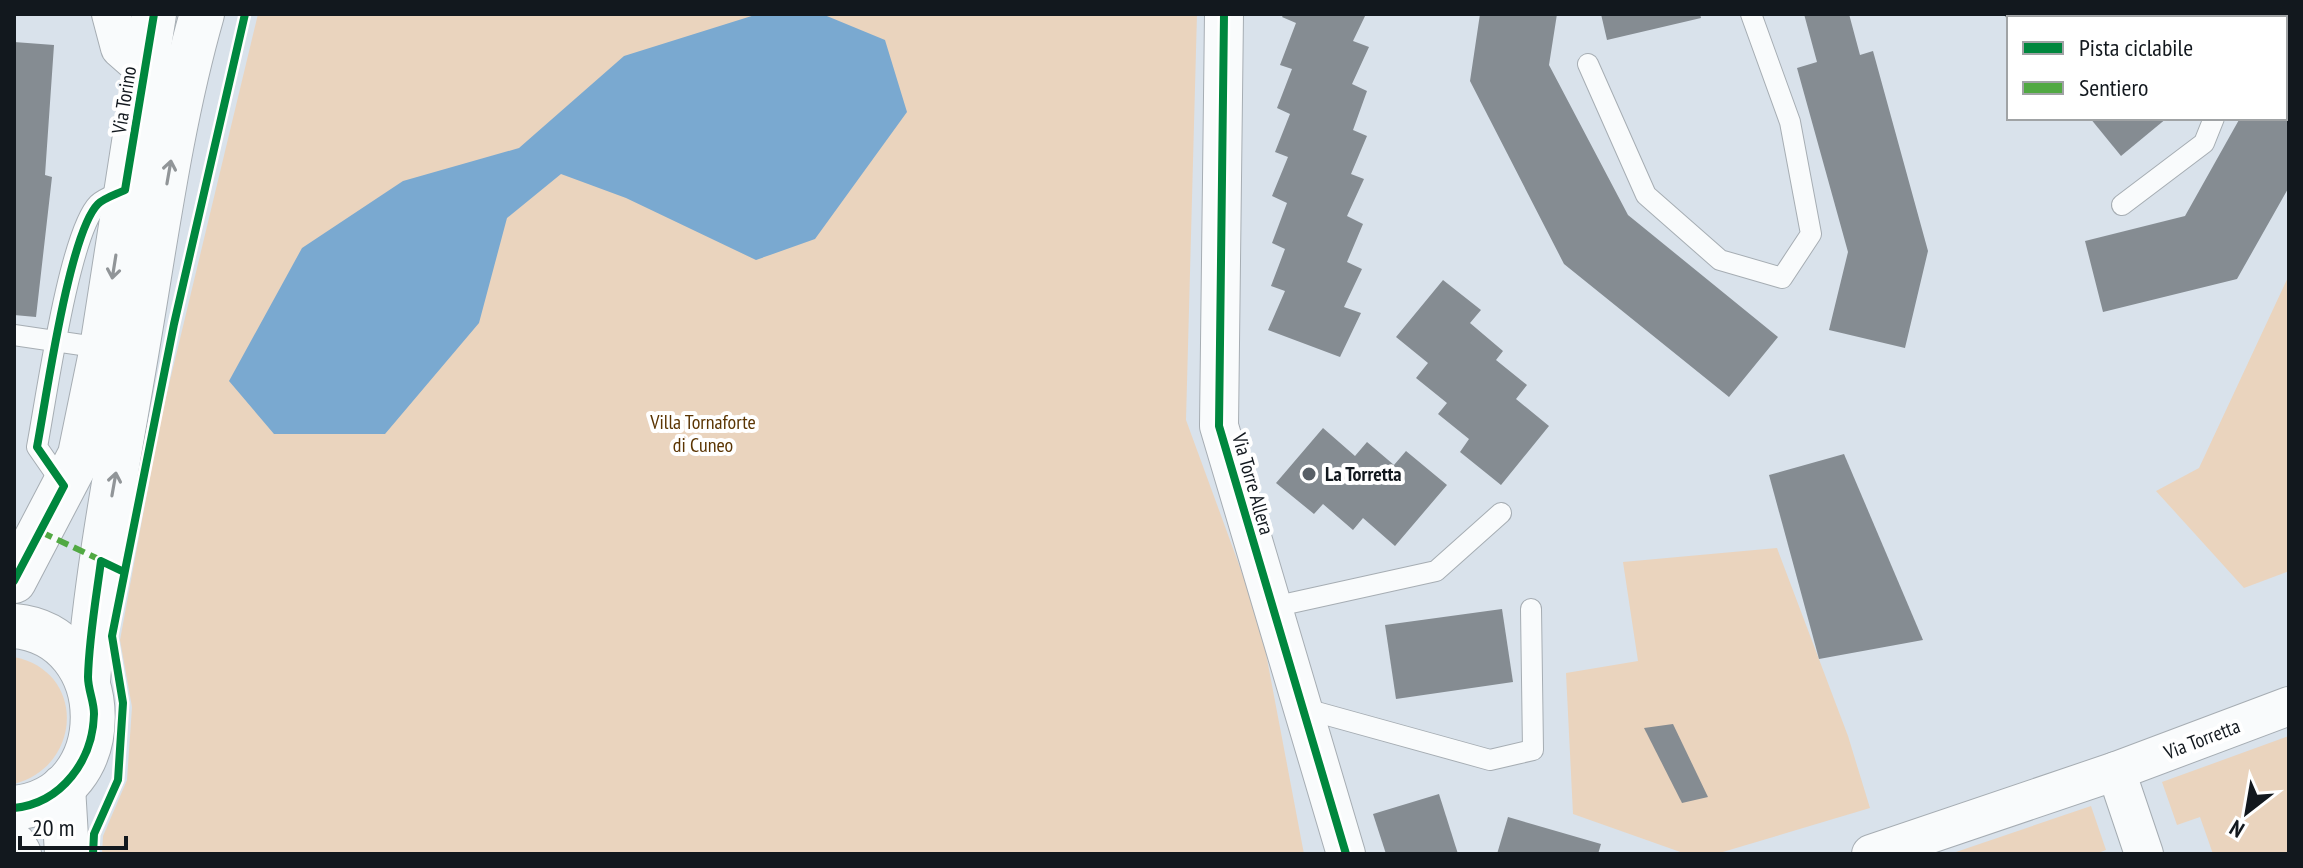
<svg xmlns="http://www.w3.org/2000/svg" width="2303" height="868" viewBox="0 0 2303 868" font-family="'PT Sans Narrow',sans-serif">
	<rect width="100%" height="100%" fill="#d9e2eb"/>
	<g fill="#ead4be">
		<path d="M258 14H1197L1186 420 1260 622 1304 854H102L103 836 127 780 132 707 120 640 160 422Z"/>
		<path d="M2289 275V571L2244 588 2156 491 2199 468Z"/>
		<path d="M1777 548 1848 736 1870 808 1716 854H1686L1573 814 1566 673 1638 661 1623 562Z"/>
		<path d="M14 657C86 671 83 766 14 784Z"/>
		<path d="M2289 736V854H2213L2200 817 2177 825 2162 782Z"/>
		<path d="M2091 806 2106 850 2095 854H1950Z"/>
	</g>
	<path fill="#7aa9d0" d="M758 14H822L885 40 907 112 815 239 756 260 626 198 561 174 507 218 479 323 385 434H274L229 381 302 248 403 181 519 148 624 56Z"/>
	<g fill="#858c92">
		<path d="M1284 14H1366L1353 41 1369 47 1352 84 1367 91 1353 130 1367 136 1351 174 1364 179 1347 216 1363 224 1347 262 1362 269 1344 307 1361 313 1340 357 1268 330 1285 291 1271 286 1285 249 1272 243 1287 203 1272 196 1288 157 1275 152 1290 114 1277 108 1292 69 1280 65 1296 23 1282 17Z"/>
		<path d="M1480 14H1557L1549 65 1628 215 1778 337 1729 397 1564 264 1470 81Z"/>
		<path d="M1601 14H1700L1701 18 1607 40Z"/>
		<path d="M1804 14H1849L1860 55 1873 51 1928 251 1905 348 1829 330 1848 252 1797 68 1817 62Z"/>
		<path d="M2003 14H2105L2108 18 2009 21Z"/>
		<path d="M2276 14H2289V187L2237 279 2103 312 2085 241 2185 216 2240 118H2285V18H2276Z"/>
		<path d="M14 42 54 45 45 175 52 177 36 317 14 315Z"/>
		<path d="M2090 118H2167L2121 156Z"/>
		<path d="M1443 280 1481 310 1470 323 1503 351 1496 360 1527 385 1516 399 1549 426 1501 485 1460 452 1469 439 1438 414 1447 403 1416 378 1428 363 1396 337Z"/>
		<path d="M1323 428 1355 456 1367 442 1394 465 1406 451 1447 485 1395 546 1363 518 1353 530 1323 504 1314 514 1276 483Z"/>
		<path d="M1844 454 1923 640 1819 659 1769 475Z"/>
		<path d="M1502 609 1513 682 1396 699 1385 625Z"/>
		<path d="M1673 724 1708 797 1682 803 1644 728Z"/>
		<path d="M1439 794 1458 854H1386L1373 814Z"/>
		<path d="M1508 817 1601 844 1598 854H1497Z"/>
	</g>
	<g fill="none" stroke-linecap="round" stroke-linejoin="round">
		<g stroke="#a6adb3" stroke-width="22">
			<g id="service">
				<path d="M2150 14 2154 18"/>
				<path d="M2242 18 2243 14"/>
				<path d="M1588 64 1646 195 1720 260 1782 278 1811 234 1790 122 1751 14"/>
				<path d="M2122 205 2204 143 2214 118"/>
				<path d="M14 335 102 348"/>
				<path d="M64 486 37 447C46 400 69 233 98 204 104 198 117 194 125 190"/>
				<path d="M1273 607 1436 571 1501 513"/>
				<path d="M1302 708 1490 760 1533 750 1531 609"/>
			</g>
		</g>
		<g stroke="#a6adb3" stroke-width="40">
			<g id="minor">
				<path d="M111 14 120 48 145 70"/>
				<path d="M1224 14 1219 426 1346 854"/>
				<path d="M2116 771 2144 854"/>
				<path d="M1871 854 2116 771 2289 706"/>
			</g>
		</g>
		<g stroke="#a6adb3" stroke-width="46">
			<g id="secondary">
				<path d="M63 787 67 854"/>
				<path d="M14 845 19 854"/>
			</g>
		</g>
		<g stroke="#a6adb3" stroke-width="46">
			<g id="primary">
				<path d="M14 581 80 455 102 348 154 14"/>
				<path d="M14 626C118 635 120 798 14 808"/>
				<path d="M88 681C97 566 120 452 139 337 157 230 172 119 202 14"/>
			</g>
		</g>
		<use href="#service" stroke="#f9fbfc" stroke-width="20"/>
		<use href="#minor" stroke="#f9fbfc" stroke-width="38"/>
		<use href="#secondary" stroke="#f9fbfc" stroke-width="44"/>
		<use href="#primary" stroke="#f9fbfc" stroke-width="44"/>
		<path stroke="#51a943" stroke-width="6" stroke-dasharray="12 6" stroke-linecap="butt" d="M41 532 107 563"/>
		<g stroke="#fff" stroke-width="13">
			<g id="cycleway">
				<path d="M1224 14 1219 426 1346 854"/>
				<path d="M14 581 64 486 37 447C46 400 69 233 98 204 104 198 117 194 125 190L154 14"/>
				<path d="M14 808C62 803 93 760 94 714 94 701 88 690 88 677 89 638 96 599 101 561L124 572"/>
				<path d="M93 854 94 834 118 780 123 703 112 636 174 324 245 14"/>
			</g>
		</g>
		<use href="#cycleway" stroke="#00873e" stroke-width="8"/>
	</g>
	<defs><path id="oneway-shaft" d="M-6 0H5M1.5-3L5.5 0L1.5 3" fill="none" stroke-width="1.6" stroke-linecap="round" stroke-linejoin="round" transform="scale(2)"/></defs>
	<g stroke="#919598">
		<use href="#oneway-shaft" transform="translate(169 172) rotate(-80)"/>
		<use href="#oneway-shaft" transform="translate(114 267) rotate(99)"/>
		<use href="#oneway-shaft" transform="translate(114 484) rotate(-80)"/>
	</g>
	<circle fill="#585f66" stroke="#fff" stroke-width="3" cx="1309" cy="474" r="8"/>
	<g text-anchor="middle" stroke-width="8" stroke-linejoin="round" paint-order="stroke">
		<g font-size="20" fill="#12181e" stroke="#fff">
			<text transform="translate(124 100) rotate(-81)" y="7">Via Torino</text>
			<text transform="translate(1253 484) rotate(74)" y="7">Via Torre Allera</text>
			<text transform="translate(2202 739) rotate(-21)" y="7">Via Torretta</text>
		</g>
		<g font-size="20" fill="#5b3503" stroke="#fff">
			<text x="703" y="429">Villa Tornaforte<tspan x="703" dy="23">di Cuneo</tspan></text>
		</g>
		<g font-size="20" font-weight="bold" fill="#12181e" stroke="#fff" text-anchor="start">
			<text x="1325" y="481">La Torretta</text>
		</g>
	</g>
	<rect width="2303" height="868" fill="none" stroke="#12181e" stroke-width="32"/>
	<rect x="2007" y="16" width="280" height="104" fill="#ffffff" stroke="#a0a3a5" stroke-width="2"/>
	<rect x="2023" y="42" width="40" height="12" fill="#00873e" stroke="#a0a3a5" stroke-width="2"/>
	<text x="2079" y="56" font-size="24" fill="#12181e">Pista ciclabile</text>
	<rect x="2023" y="82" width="40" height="12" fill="#51a943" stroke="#a0a3a5" stroke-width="2"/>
	<text x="2079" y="96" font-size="24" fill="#12181e">Sentiero</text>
	<g transform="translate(2247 812) rotate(211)" stroke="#ffffff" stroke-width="6" paint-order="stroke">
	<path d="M0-6L14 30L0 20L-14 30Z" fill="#12181e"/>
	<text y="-12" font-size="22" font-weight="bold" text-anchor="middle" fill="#12181e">N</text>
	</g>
	<path d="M20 836v12h106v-12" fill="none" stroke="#12181e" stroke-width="4"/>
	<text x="32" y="836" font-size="24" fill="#12181e" stroke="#ffffff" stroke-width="6" paint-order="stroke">20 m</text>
</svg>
